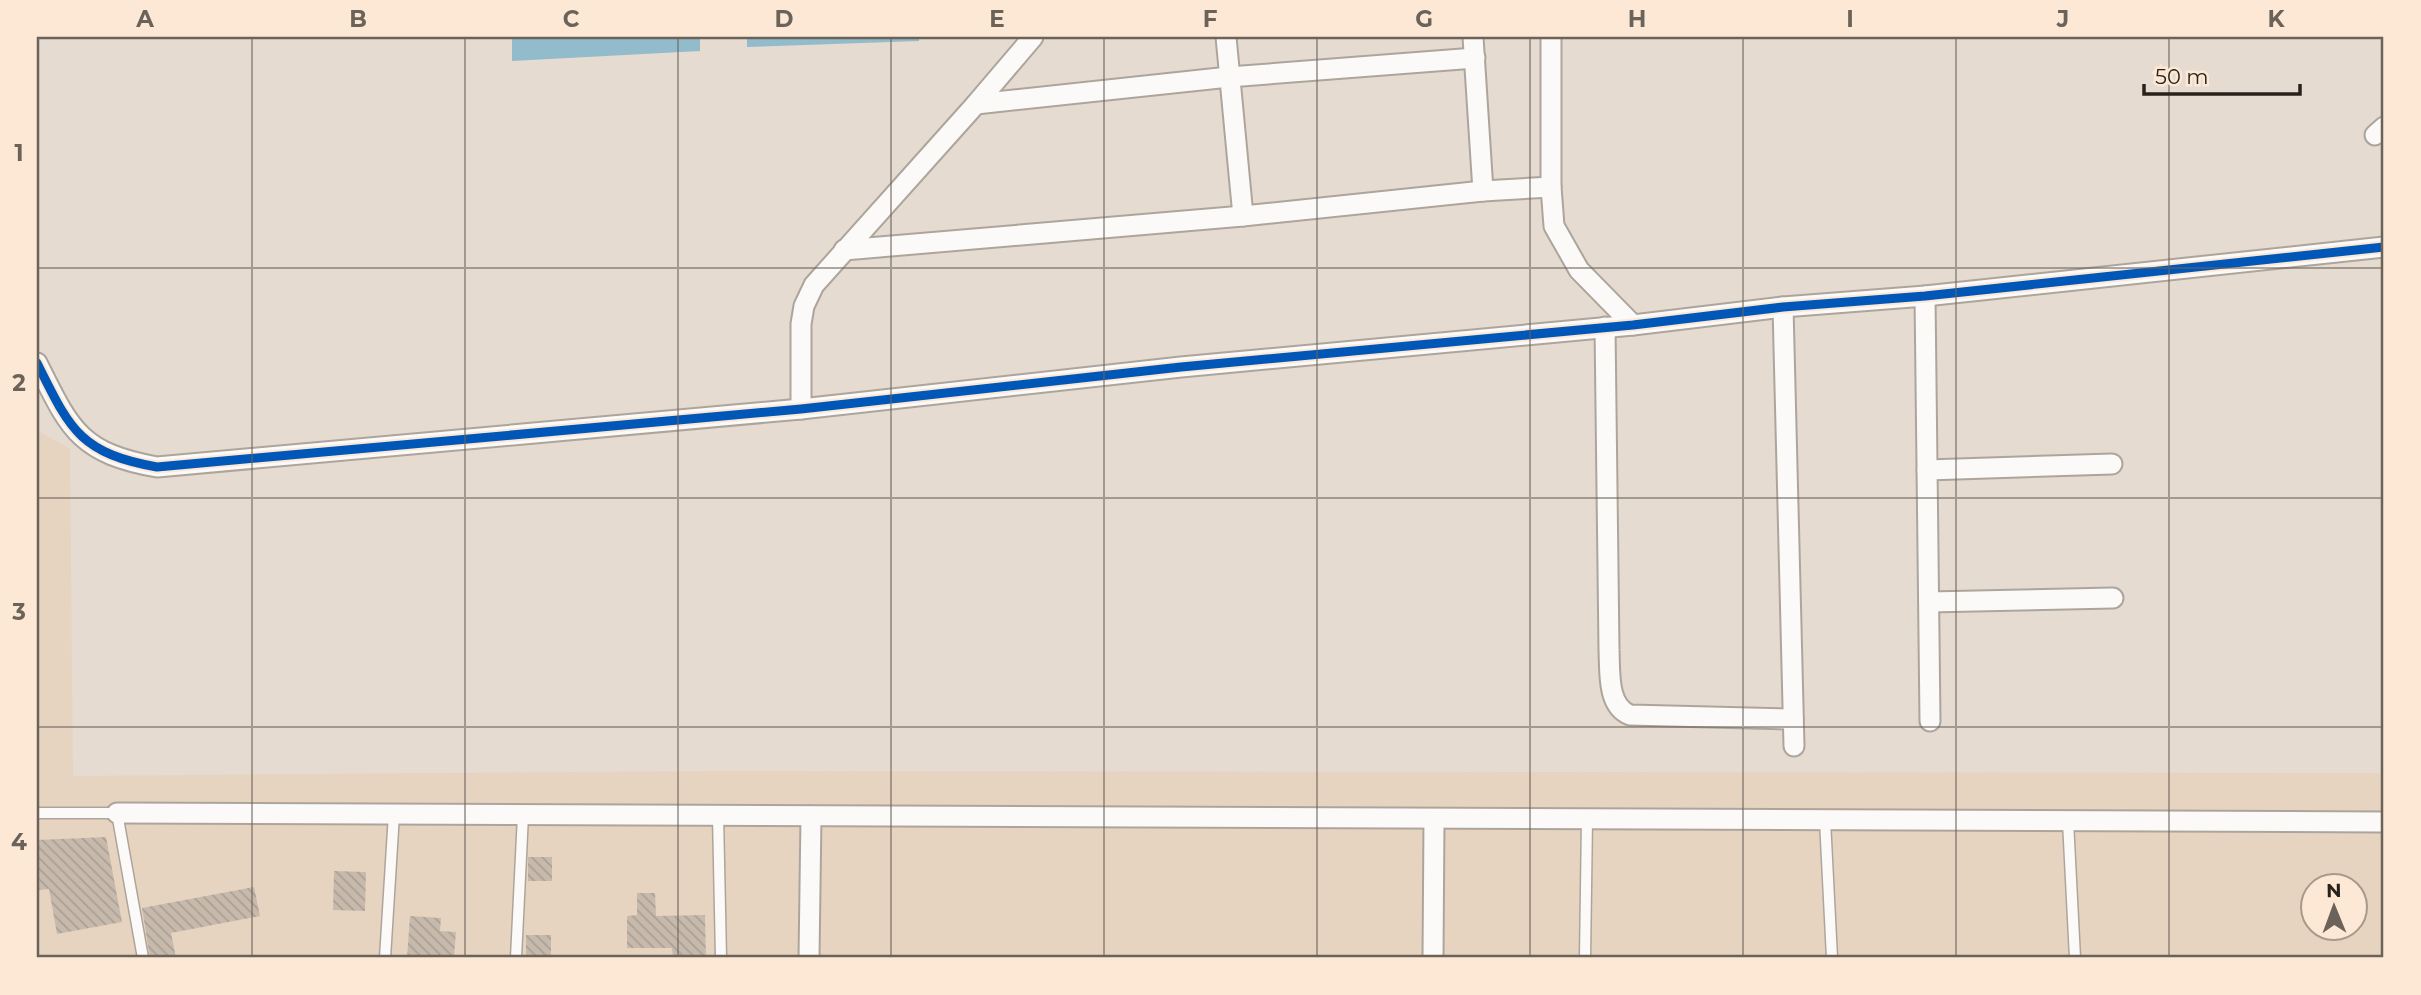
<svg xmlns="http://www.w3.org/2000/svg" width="2421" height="995" viewBox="0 0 2421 995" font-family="Montserrat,sans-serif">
	<defs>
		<pattern id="building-back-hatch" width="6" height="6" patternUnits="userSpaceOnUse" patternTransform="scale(1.75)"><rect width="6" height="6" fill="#c7baac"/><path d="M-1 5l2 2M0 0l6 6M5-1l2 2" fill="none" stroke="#aba093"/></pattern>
	</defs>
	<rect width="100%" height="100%" fill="#e5dbd0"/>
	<path fill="#e6d4c1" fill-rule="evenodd" d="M37 430 70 449 73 776 708 771 2384 773V958H37ZM2312 886H2354V928H2312Z"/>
	<g fill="#92bccc">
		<path d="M512 37H700V51L512 61Z"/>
		<path d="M747 37H919V41L747 47Z"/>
	</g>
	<g fill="url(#building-back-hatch)">
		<path d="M106 837 122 922 57 934 49 889 39 890 37 840Z"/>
		<rect x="528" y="857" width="24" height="24"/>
		<path d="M334 871 366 872 365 911 333 910Z"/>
		<path d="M254 887 260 916 171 933 176 958H150L142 908Z"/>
		<path d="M637 893H655L656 916 705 915 706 958H673L672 948H627V916L637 915Z"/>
		<path d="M410 916 441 918 440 931 456 932 454 956 437 955V958H407Z"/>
		<rect x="526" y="935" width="25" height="23"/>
	</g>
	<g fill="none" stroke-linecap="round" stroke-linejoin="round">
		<g stroke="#ada59c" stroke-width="13">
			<g id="service">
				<path d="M37 813H117L143 958"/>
				<path d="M718 815 721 958"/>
				<path d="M1825 820 1832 958"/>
				<path d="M2068 821 2075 958"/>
				<path d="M385 958 394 814"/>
				<path d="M516 958 523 815"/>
				<path d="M1585 958 1587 819"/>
			</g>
		</g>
		<g stroke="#ada59c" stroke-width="23">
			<g id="minor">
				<path d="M1226 37 1243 216"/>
				<path d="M1473 37 1483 191"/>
				<path d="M1551 37V187L1554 226 1579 270 1633 325"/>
				<path d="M976 104 1229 77 1475 58"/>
				<path d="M2375 135 2384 127"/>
				<path d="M844 250 1243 216 1483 191 1551 187"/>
				<path d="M1925 296 1930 721"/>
				<path d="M1783 307 1794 746"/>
				<path d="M1605 327 1609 650C1610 672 1607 706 1630 715L1793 719"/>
				<path d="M37 363C70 429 79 453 157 467L801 409 1181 367 1633 325 1783 307 1925 296 2384 247"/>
				<path d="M801 409V324L804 306 814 285 976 104 1033 37"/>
				<path d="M1927 470 2112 464"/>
				<path d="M1929 602 2113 598"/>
				<path d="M117 813 2384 822"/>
				<path d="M809 958 811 816"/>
				<path d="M1433 958 1434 819"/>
			</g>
		</g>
		<use href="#service" stroke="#fbfaf8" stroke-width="10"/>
		<use href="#minor" stroke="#fbfaf8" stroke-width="19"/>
		<g stroke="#fce8d4" stroke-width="13">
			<path id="cycleway" d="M37 363C70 429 79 453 157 467L801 409 1181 367 1633 325 1783 307 1925 296 2384 247"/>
		</g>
		<use href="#cycleway" stroke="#0057b8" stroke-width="9"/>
	</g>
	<path fill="none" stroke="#6b635a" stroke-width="2" stroke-opacity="0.55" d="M252 37V958M465 37V958M678 37V958M891 37V958M1104 37V958M1317 37V958M1530 37V958M1743 37V958M1956 37V958M2169 37V958M37 268H2384M37 498H2384M37 727H2384"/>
	<rect width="2421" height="995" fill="none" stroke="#fce8d4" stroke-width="77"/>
	<g transform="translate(2334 907) rotate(359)"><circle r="33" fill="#fce8d4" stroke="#a8998a" stroke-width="2"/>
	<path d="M0-5L12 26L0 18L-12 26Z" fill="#6b635a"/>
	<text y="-10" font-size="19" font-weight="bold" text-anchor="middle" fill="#29221b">N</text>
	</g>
	<path d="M2144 84v10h156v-10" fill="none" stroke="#29221b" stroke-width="3.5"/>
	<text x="2155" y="84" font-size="21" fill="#29221b" stroke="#fce8d4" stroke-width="5" paint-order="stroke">50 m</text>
	<rect x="38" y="38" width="2344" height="918" fill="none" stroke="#6b635a" stroke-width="2.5"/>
	<g font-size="23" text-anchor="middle" font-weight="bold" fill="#6b635a">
		<text x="145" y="27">A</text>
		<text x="358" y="27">B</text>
		<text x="571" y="27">C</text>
		<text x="784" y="27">D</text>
		<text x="997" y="27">E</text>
		<text x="1210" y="27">F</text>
		<text x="1424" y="27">G</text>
		<text x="1637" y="27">H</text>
		<text x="1850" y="27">I</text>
		<text x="2063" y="27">J</text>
		<text x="2276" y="27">K</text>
		<text x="19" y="161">1</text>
		<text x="19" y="391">2</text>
		<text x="19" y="620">3</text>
		<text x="19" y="850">4</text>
	</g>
</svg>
